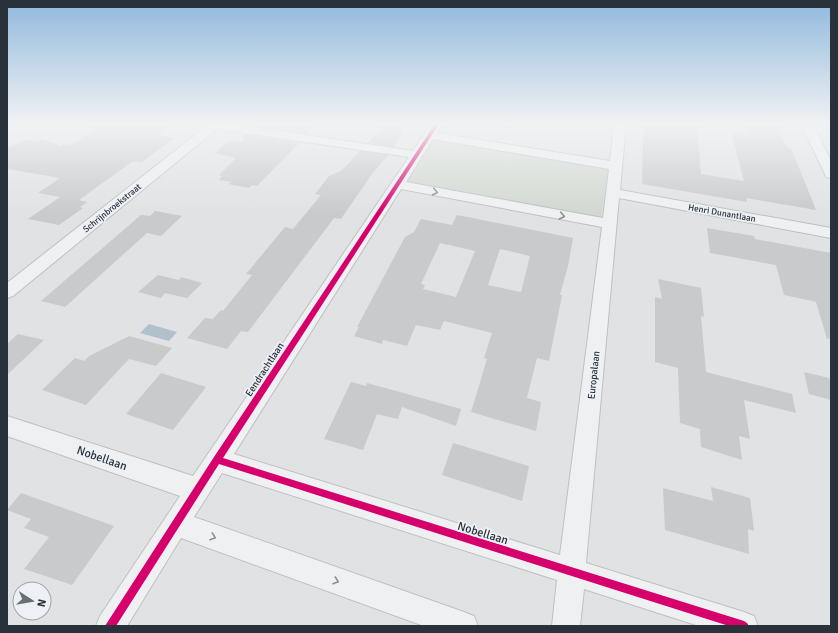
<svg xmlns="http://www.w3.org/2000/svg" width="838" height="633" viewBox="0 0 838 633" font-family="Signika,sans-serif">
	<rect width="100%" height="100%" fill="#e0e2e4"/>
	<path fill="#d1d8d0" d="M433 139 609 169 601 218 405 182Z"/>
	<path fill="#b0c1cc" d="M149 324 177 332 169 341 140 333Z"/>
	<g fill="#c8cacc" fill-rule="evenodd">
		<path d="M93 124H174L159 135 174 138 142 162 133 161 79 200 87 202 80 207 83 208 59 225 28 219 60 197 38 193 60 178 7 169V148L28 139 35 142 42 139 61 146 64 144 71 145 92 132Z"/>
		<path d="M244 124H315L307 134Z"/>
		<path d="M385 124H403L400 130H404L394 147 368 143Z"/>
		<path d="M646 124H680L697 127 701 174 744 181 731 132 747 133 745 127 751 128 750 124 777 125 786 147 791 148 816 210 746 198 747 202 642 184 643 140Z"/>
		<path d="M243 134 299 143 257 186 252 185 249 188 228 184 231 182 219 180 222 176 219 175 236 158 215 153 230 140 243 142Z"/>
		<path d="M360 151 388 155 372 174 341 219 334 218 248 332 241 331 227 349 187 338 205 318 213 319 221 310 223 311 252 275 246 274 285 227 293 229 321 195 315 194 329 176 341 171Z"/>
		<path d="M155 211 182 216 161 236 147 233 65 307 41 301 141 215 150 216Z"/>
		<path d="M457 215 573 238 568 266 560 295H562L549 361 537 358 527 398 541 402 536 431 471 412 487 359 484 358 492 333 444 321 440 330 416 325 407 346 383 340 382 344 354 336 359 327H357L405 237 414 232 421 219 452 225ZM440 243 475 251 456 297 423 289 425 285 421 284ZM500 249 530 256 521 292 488 285Z"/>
		<path d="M707 228 754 236 755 239 831 253V338L827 339 816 302 784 295 776 265 710 253Z"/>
		<path d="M158 275 179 280 181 277 202 283 187 298 165 293 161 298 138 292Z"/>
		<path d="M658 279 701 288 704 317 701 316 706 372 792 394 796 413 744 400 750 439 739 436 742 460 701 447 700 429 680 423 678 368 655 362V297L662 299Z"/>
		<path d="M18 334 44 340 7 375V344Z"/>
		<path d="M129 336 172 348 156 366 129 359 86 405 42 390 75 358 84 361 89 356Z"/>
		<path d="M804 372 829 378 831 385V400L809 394Z"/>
		<path d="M161 373 206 387 173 430 126 414Z"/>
		<path d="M351 382 366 386 367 383 389 389 461 409 456 426 402 407 398 419 377 414 363 450 324 439Z"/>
		<path d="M453 443 529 466 522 501 442 475Z"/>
		<path d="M711 487 750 498 754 531 748 529 749 554 665 530 663 488 713 501Z"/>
		<path d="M21 493 114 526 72 585 24 569 49 537 24 528 31 519 7 510Z"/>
	</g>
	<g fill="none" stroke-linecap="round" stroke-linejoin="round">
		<g stroke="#bec0c2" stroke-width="2">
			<g id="minor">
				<path d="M209 124H232L413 151 431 124H443L437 133 610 161 614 124H626L620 190 831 228V238L619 198 586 563 744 612 754 616 758 626H699L584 589 580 626H552L557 580 222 473 194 517 464 612 474 616 478 626H424L181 538 127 626H96L100 616 180 496 7 436V416L193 476 409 157 217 129 13 296 7 298V283ZM433 139 609 169 603 218 406 182ZM401 189 602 227 560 555 234 454Z"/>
				<path d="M801 124H813L831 161V178L826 177 825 174Z"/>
			</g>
		</g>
		<use href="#minor" fill="#eff0f1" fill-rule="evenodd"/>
		<g stroke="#edf0f4" stroke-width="2">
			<path id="cycleway" d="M435 124H439L223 458 744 621 747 623 749 626H729L219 464 116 626H105L214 457Z"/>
		</g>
		<use href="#cycleway" fill="#d6006c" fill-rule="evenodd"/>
	</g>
	<defs><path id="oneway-chevron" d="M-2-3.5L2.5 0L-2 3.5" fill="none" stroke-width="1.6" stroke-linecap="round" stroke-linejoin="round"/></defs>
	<g stroke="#8c9096">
		<use href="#oneway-chevron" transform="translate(435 192) rotate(11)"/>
		<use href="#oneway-chevron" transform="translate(562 216) rotate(11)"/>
		<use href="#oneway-chevron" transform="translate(213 537) rotate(19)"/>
		<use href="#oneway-chevron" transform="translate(336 581) rotate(19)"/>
	</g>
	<linearGradient id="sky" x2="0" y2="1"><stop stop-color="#91b9dd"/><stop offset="0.58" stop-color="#f1f2f3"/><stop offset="1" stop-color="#f1f2f3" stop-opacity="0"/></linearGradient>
	<rect width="838" height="213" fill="url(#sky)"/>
	<g text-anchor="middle" stroke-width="3.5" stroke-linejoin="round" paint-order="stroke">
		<g font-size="9" fill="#29313b" stroke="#edf0f4">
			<text transform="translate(112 208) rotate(-39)" y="3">Schrijnbroekstraat</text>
			<text transform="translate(722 213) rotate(10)" y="3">Henri Dunantlaan</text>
		</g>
		<g font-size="10" fill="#29313b" stroke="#edf0f4">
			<text transform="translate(264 369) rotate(-57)" y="4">Eendrachtlaan</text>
			<text transform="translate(593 375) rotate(-84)" y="4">Europalaan</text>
		</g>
		<g font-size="12" fill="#29313b" stroke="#edf0f4">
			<text transform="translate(102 458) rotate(19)" y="4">Nobellaan</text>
			<text transform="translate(483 533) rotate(17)" y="4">Nobellaan</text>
		</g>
	</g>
	<rect width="838" height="633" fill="none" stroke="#29313b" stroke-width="16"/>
	<g transform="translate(32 601) rotate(102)"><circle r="19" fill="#edf0f4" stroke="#9fa4aa"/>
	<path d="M0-3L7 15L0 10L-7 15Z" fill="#696f76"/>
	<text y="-6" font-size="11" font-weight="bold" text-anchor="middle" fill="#29313b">N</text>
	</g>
</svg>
